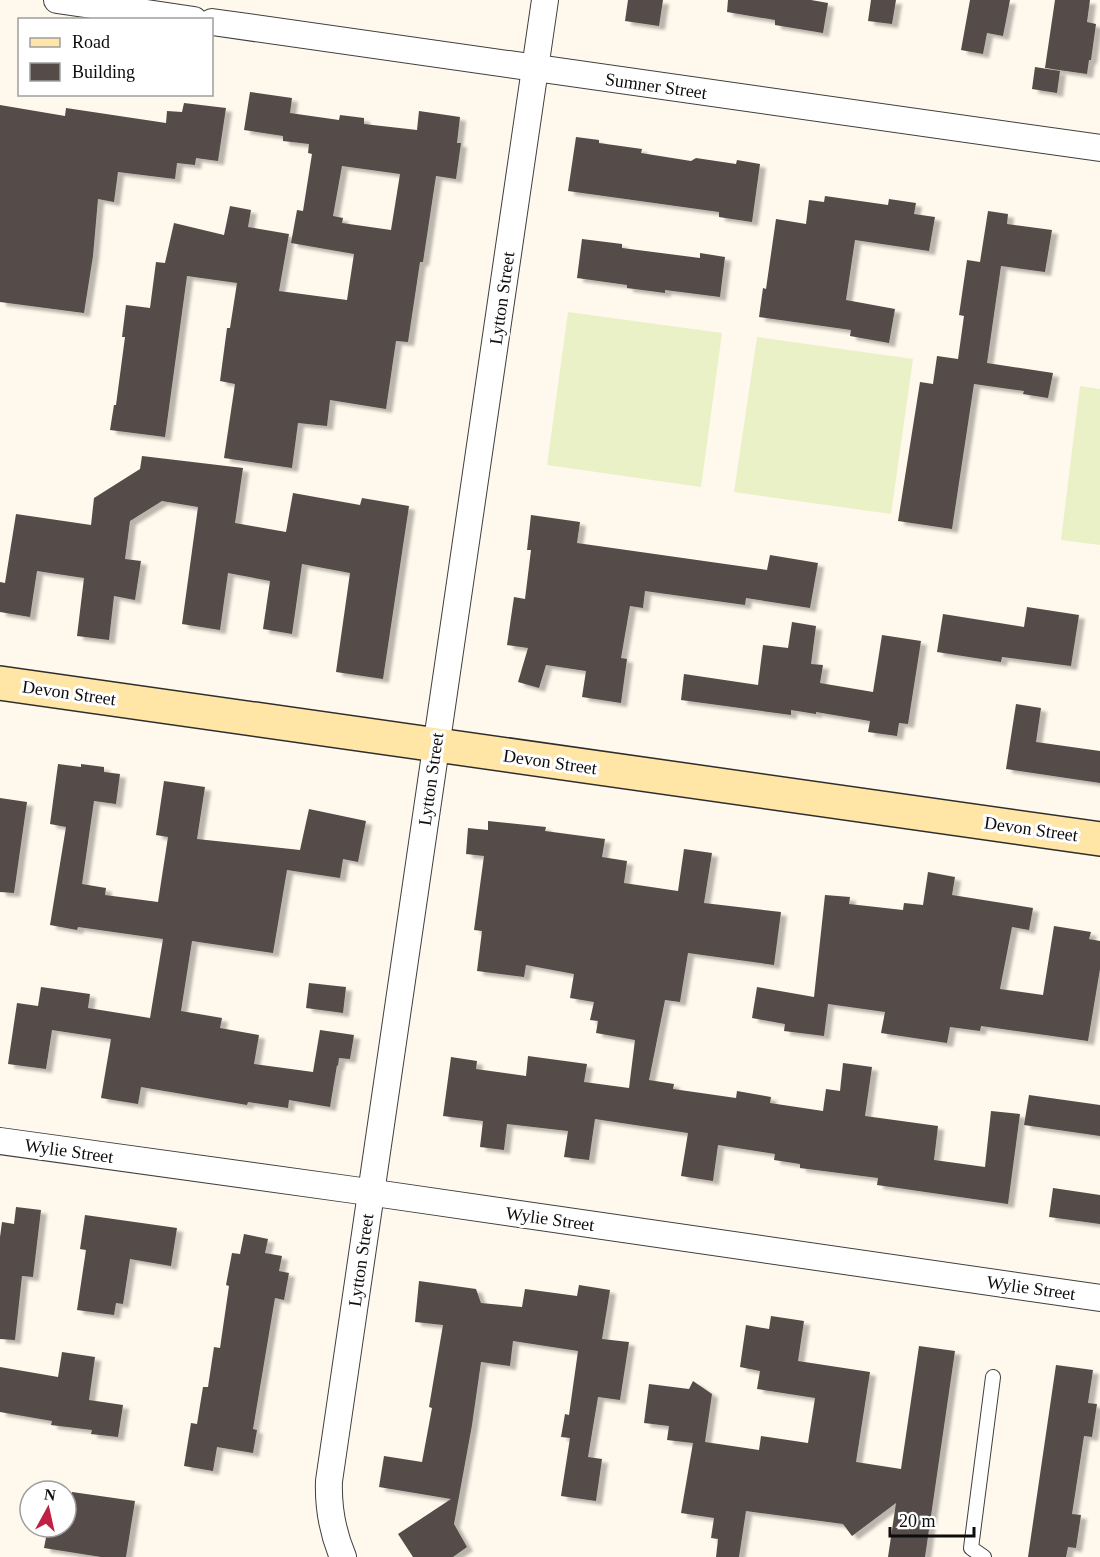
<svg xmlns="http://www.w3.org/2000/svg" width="1100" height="1557" viewBox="0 0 1100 1557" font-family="Georgia,serif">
	<defs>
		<filter id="shadow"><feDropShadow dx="6" dy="4" stdDeviation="1.5" flood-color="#0004"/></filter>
	</defs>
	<rect width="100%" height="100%" fill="#fff8ec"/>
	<g fill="#eaf1c7">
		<path d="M568 312 722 333 701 487 547 465Z"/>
		<path d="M757 337 913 359 891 514 734 492Z"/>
		<path d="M1080 386 1100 389V545L1061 540Z"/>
	</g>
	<g fill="#554b48" fill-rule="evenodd" filter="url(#shadow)">
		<path d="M628 0H663L659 26 625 21Z"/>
		<path d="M728 0H811L828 3 823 33 775 25V20L727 12Z"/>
		<path d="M871 0H896L892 24 868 21Z"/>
		<path d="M970 0H1010L1003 36 987 33 983 54 961 50Z"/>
		<path d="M1055 0H1090L1087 22 1096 24 1091 60H1089L1087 74 1045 68Z"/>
		<path d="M1035 67 1060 71 1057 93 1032 89Z"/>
		<path d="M250 92 292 98 290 113 339 120 340 115 364 118V124L417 130 419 111 460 117 457 143H461L456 179 436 176 423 262H420L408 342 396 341 386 409 330 400 327 426 298 423 292 468 224 458 235 384 220 381 227 328H230L237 283 187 276 165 437 110 430 114 405H116L125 337H122L126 305 150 308 156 262 165 263 174 223 224 235 230 206 251 210 248 227 289 234 279 291 347 300 354 254 291 243 297 210 303 211 312 154 308 153 309 144 283 141V136L244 130ZM342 166 400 174 391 230 342 223 343 218 333 216Z"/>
		<path d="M184 103 226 108 218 161 196 158 195 165 177 163 175 179 118 172 114 202 98 199 93 256 84 313 0 302V105L65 116 66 108 166 123 167 111 182 112Z"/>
		<path d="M576 137 599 140V143L642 149 641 153 691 161 696 158 736 164 737 160 760 164 752 222 719 217V212L568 191Z"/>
		<path d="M825 196 888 205 889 199 916 203 914 214 935 217 929 251 855 240 846 300 895 309 889 343 850 336 851 330 759 317 763 288 766 289 776 219 806 224 809 200 824 202Z"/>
		<path d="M988 211 1008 214 1007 224 1052 230 1045 272 1001 266 987 363 1053 373 1048 398 1023 394 1024 391 974 384 952 529 898 521 920 382 933 384 937 356 958 359 964 316 959 315 967 260 980 262Z"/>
		<path d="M582 239 622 244V248L700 258V253L725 257 720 297 665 290V293L627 288V285L577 278Z"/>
		<path d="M142 456 243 468 235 523 286 532 293 493 360 505 362 498 409 506 383 679 336 672 350 573 302 564 292 634 263 629 270 581 228 573 220 630 182 624 198 507 162 501 130 521 125 559 141 561 135 600 114 596 109 640 77 636 84 578 37 571 30 617 0 612V582L5 583 16 514 91 525 94 498 140 469Z"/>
		<path d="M531 515 580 522 577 543 767 570 770 555 818 563 810 608 746 598 745 605 645 591 643 608 630 606 621 658 627 659 621 703 582 697 586 671 546 665 539 688 518 682 528 648 507 645 514 597 525 599 531 550H527Z"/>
		<path d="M1027 607 1079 615 1071 666 1002 657 1001 662 937 652 943 614 1024 627Z"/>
		<path d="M792 622 816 626 811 664 823 665 820 683 873 692 882 635 921 641 908 724 899 723 897 736 868 732 870 721 816 712V714L791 710V715L681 700 684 674 758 685 763 645 788 648Z"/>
		<path d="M1016 704 1041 708 1036 742 1100 751V783L1006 769Z"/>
		<path d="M58 764 81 767V764L104 767V772L120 774 116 804 94 801 82 884 106 888 105 895 158 902 168 837 156 835 164 781 205 787 197 839 300 850 309 809 366 821 358 862 343 859 340 878 287 870 273 953 192 941 181 1011 222 1018 220 1028 259 1035 254 1064 313 1072 320 1030 354 1035 350 1059 339 1058 338 1066 337 1065 330 1107 289 1100 288 1108 248 1102 247 1105 141 1087 138 1104 101 1098 111 1039 52 1030 46 1069 8 1064 17 1003 38 1006 41 987 90 994 88 1008 150 1018 163 939 78 927 77 930 50 925 66 827 50 824Z"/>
		<path d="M0 798 27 802 14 893 0 892Z"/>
		<path d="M488 821 546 827 545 831 605 839 602 857 627 861 624 883 678 891 684 849 712 853 704 903 781 912 774 965 688 953 680 1002 665 1000 649 1080 674 1084 673 1089 736 1098 737 1091 771 1097 770 1103 823 1111 826 1089 840 1091 843 1063 872 1067 865 1116 938 1126 934 1160 985 1167 991 1111 1020 1114 1008 1204 877 1185 878 1178 800 1168V1164L774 1160 775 1154 718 1145 713 1181 681 1176 688 1133 595 1119 589 1160 564 1157 568 1131 507 1124 504 1150 480 1147 483 1121 443 1116 451 1057 477 1061 476 1069 526 1076 528 1056 587 1064 584 1082 629 1088 635 1040 596 1033 598 1021 590 1020 594 1002 570 998 574 974 526 965 524 977 477 971 482 931 474 930 484 856 466 854 468 828 488 830Z"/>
		<path d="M928 872 955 877 952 895 1033 908 1029 930 1012 927 1000 989 1043 995 1054 926 1091 932 1089 939 1100 941V969L1088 1041 981 1026 980 1031 950 1027 947 1043 881 1033 885 1012 828 1004 824 1036 784 1031 785 1024 752 1018 757 987 814 997 825 895 850 897 849 904 903 910 904 903 923 905Z"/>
		<path d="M309 983 346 987 343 1013 306 1008Z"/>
		<path d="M1029 1095 1100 1105V1136L1024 1125Z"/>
		<path d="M1053 1188 1100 1195V1224L1049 1217Z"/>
		<path d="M16 1207 41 1210 33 1277 22 1276 15 1340 0 1339V1237L2 1222 14 1224Z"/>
		<path d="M85 1215 177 1228 171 1266 130 1259 123 1304 116 1303 114 1315 77 1310 86 1250 80 1249Z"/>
		<path d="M244 1234 268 1239 265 1253 282 1256 279 1271 289 1273 284 1300 275 1298 253 1429 257 1430 253 1453 217 1447 213 1471 184 1466 191 1423 197 1424 203 1387H208L214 1347 220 1348 229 1286 226 1285 232 1253 240 1254Z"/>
		<path d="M419 1281 476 1289 481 1303 522 1307 525 1289 577 1296 579 1285 610 1290 602 1339 629 1342 620 1400 598 1397 588 1457 602 1459 596 1501 561 1496 570 1438 561 1437 565 1414 569 1415 578 1351 513 1341 510 1366 481 1362 472 1425 454 1524 467 1547 453 1557H413L398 1534 451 1499 379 1487 384 1456 422 1462 432 1408 429 1407 443 1325 415 1322Z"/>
		<path d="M771 1316 804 1321 798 1361 870 1372 856 1462 901 1469 919 1346 955 1351 925 1557H888L896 1503 852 1536 843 1524 746 1511 739 1557H716L718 1539 711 1538 714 1518 681 1513 693 1443 667 1440 669 1426 644 1423 649 1384 689 1389 693 1381 712 1394 705 1442 759 1450 761 1436 808 1443 815 1398 757 1389 760 1371 740 1367 746 1325 769 1329Z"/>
		<path d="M62 1352 95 1357 89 1400 123 1405 118 1437 91 1434 92 1430 51 1425 52 1421 0 1412V1367L58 1377Z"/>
		<path d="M1056 1365 1093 1370 1088 1403 1097 1404 1092 1437 1084 1436 1072 1514 1081 1515 1076 1548 1068 1547 1066 1557H1028Z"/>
		<path d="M72 1492 135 1501 126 1557H101L44 1548 48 1527H66V1496L71 1497Z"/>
	</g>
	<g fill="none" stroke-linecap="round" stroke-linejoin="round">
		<g stroke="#3f3f3f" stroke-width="16">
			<path id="lane" d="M984 1557 971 1548 993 1377"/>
		</g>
		<g stroke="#3f3f3f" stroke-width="28">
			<g id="street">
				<path d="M57 0 194 20"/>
				<path d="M212 22 1100 148"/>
				<path d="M0 1141 354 1190 1100 1298"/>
				<path d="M343 1557C332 1531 328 1508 329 1481L545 0"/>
			</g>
		</g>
		<g stroke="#2e2e2e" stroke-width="36">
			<path id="secondary" d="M0 683 1100 839"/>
		</g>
		<use href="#lane" stroke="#fff" stroke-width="14"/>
		<use href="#street" stroke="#fff" stroke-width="26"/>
		<use href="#secondary" stroke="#ffe6a7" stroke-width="33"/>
	</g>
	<g text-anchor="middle" stroke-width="6" stroke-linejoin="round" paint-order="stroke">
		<g font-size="18" fill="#0c0c0c" stroke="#fff">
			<text transform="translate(656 86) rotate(8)" y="6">Sumner Street</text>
			<text transform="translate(502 298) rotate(-82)" y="6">Lytton Street</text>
			<text transform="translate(69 693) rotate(8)" y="6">Devon Street</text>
			<text transform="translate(550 762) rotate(8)" y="6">Devon Street</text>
			<text transform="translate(431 779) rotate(-82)" y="6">Lytton Street</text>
			<text transform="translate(1031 829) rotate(8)" y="6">Devon Street</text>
			<text transform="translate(69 1151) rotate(8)" y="6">Wylie Street</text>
			<text transform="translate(550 1219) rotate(8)" y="6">Wylie Street</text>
			<text transform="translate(361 1260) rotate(-82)" y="6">Lytton Street</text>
			<text transform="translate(1031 1288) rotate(8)" y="6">Wylie Street</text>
		</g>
	</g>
	<rect x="18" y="18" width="195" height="78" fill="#ffffff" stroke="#9e9e9e" stroke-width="1.5"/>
	<rect x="30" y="38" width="30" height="9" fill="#ffe6a7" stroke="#9e9e9e" stroke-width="1.5"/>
	<text x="72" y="48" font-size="18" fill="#0c0c0c">Road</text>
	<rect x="30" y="63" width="30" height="18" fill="#554b48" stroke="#9e9e9e" stroke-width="1.5"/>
	<text x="72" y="78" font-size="18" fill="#0c0c0c">Building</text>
	<g transform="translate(48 1509) rotate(8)"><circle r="28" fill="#ffffff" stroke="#9e9e9e" stroke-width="1.5"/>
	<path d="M0-4.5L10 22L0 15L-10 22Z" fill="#c02043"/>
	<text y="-9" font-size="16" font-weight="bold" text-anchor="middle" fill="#0c0c0c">N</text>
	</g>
	<path d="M890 1527v9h84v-9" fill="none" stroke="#0c0c0c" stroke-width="3"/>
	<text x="899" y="1527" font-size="18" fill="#0c0c0c" stroke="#ffffff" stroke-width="4.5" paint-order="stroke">20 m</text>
</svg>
